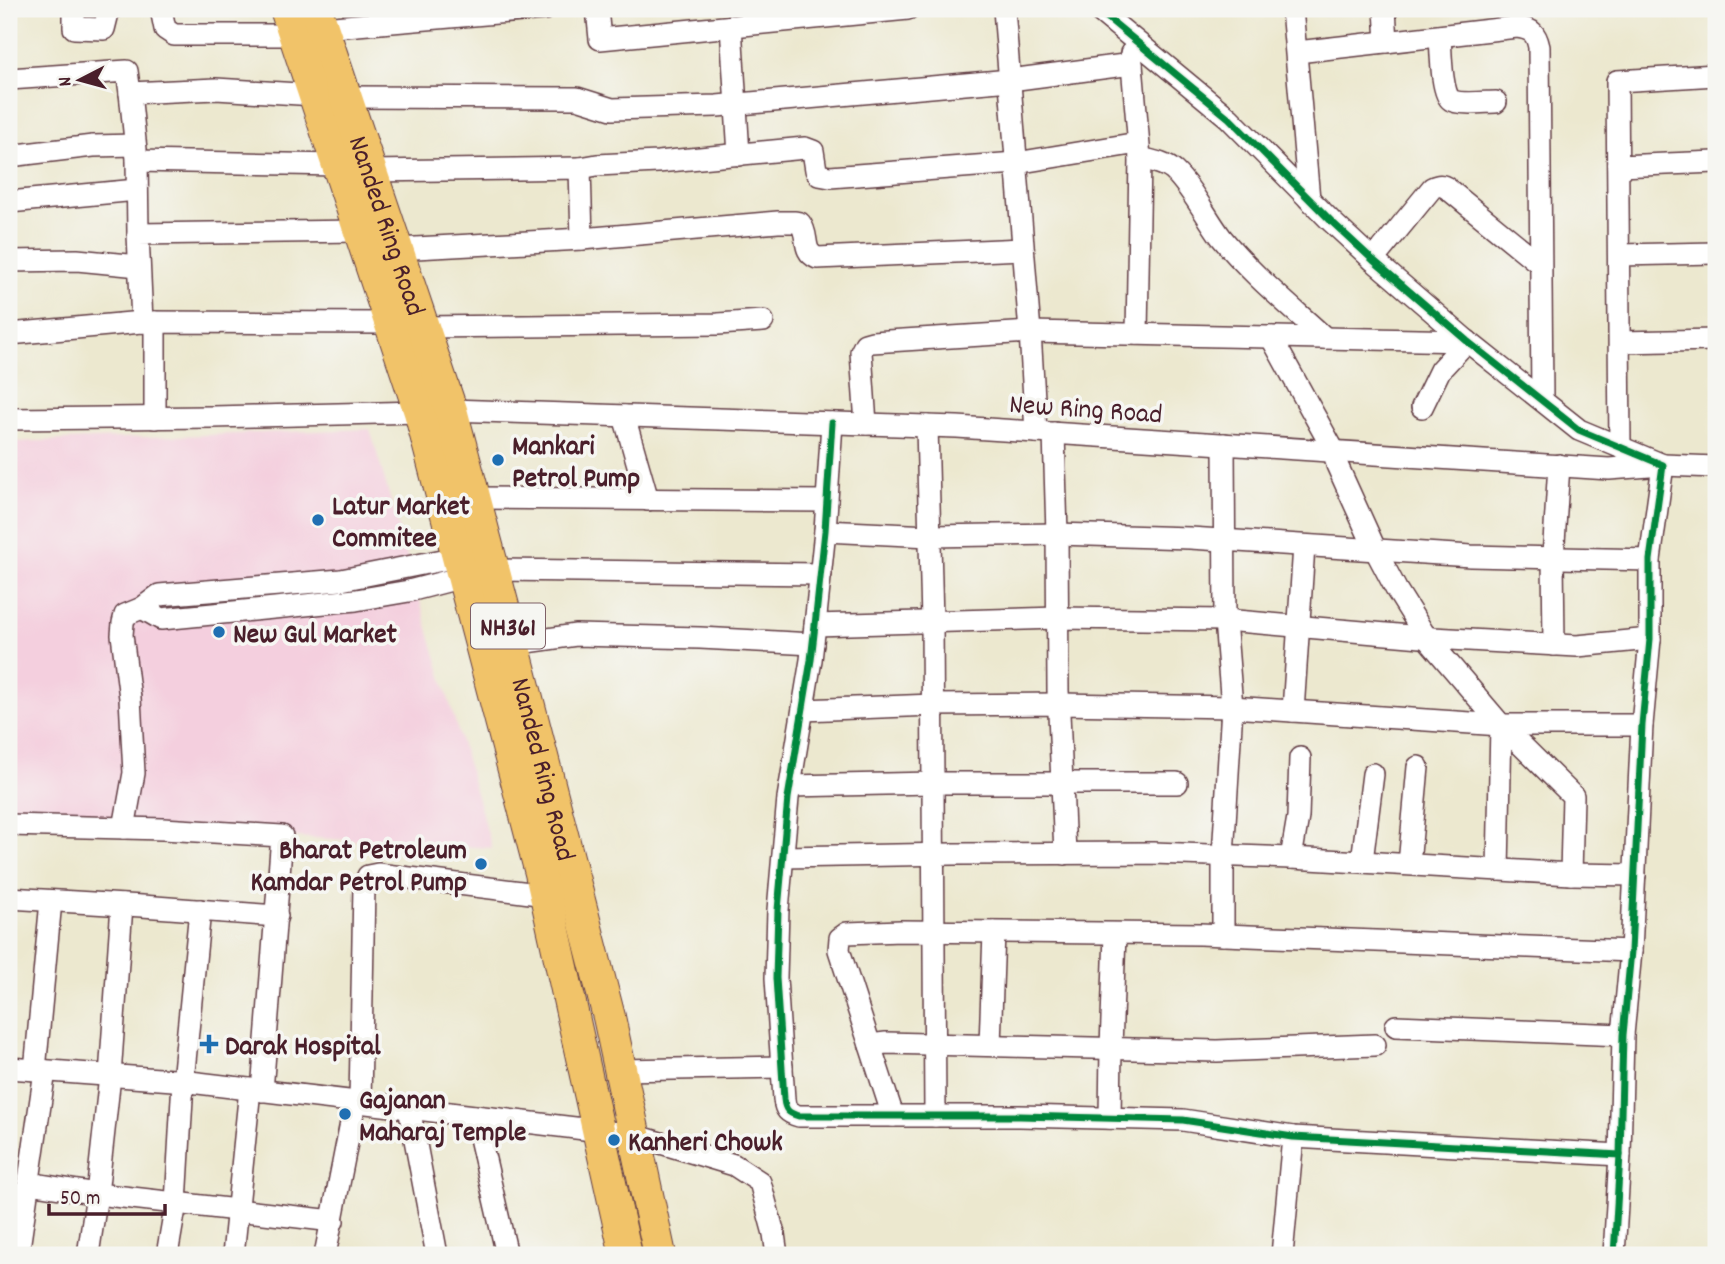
<svg xmlns="http://www.w3.org/2000/svg" width="1725" height="1264" viewBox="0 0 1725 1264" font-family="Dekko,sans-serif">
	<rect width="100%" height="100%" fill="#f6f6f2"/>
	<filter id="ink" filterUnits="userSpaceOnUse"><feTurbulence type="fractalNoise" baseFrequency=".0143" numOctaves="2"/><feDisplacementMap in="SourceGraphic" scale="14" xChannelSelector="R" yChannelSelector="G"/><feConvolveMatrix kernelMatrix="1 2 1 2 8 2 1 2 1" color-interpolation-filters="sRGB"/></filter>
	<filter id="wash" filterUnits="userSpaceOnUse"><feTurbulence type="fractalNoise" baseFrequency=".00686" numOctaves="4" result="noise"/><feDisplacementMap in="SourceGraphic" scale="28" xChannelSelector="R" yChannelSelector="G"/><feGaussianBlur stdDeviation="1.57" result="paint"/><feColorMatrix in="noise" values="0 0 0 0 0 0 0 0 0 0 0 0 0 0 0 0 0 1.4 0 .05"/><feComposite in="paint" operator="in"/></filter>
	<g filter="url(#wash)">
		<rect width="100%" height="100%" fill="#ece8cf"/>
		<path fill="#f4cfde" d="M370 429 492 848 9 821V442Z"/>
	</g>
	<g filter="url(#ink)">
		<g fill="none" stroke-linecap="round" stroke-linejoin="round">
			<g stroke="#623d44" stroke-width="24">
				<g id="minor">
					<path d="M74 9V28L104 29 109 9"/>
					<path d="M161 9 165 29 174 35H295"/>
					<path d="M597 9 600 39 908 9"/>
					<path d="M1004 9 1030 332 1467 341"/>
					<path d="M1097 9 1229 118 1332 222 1373 260 1467 341 1579 430 1663 465 1650 560V639L1642 725 1631 951 1623 1035 1620 1155 1614 1255"/>
					<path d="M1292 9 1309 199"/>
					<path d="M1385 9 1387 42"/>
					<path d="M731 26 739 155"/>
					<path d="M322 28 545 9"/>
					<path d="M1440 36C1441 48 1441 94 1451 100 1459 105 1486 102 1496 102"/>
					<path d="M1297 52 1517 27C1532 29 1536 33 1539 47L1542 399"/>
					<path d="M1131 53 1140 158 1137 334"/>
					<path d="M9 79 127 71 130 93 216 89 315 95"/>
					<path d="M130 93 137 159"/>
					<path d="M346 97 577 98 612 109 717 106 1010 80 1132 64"/>
					<path d="M9 156 93 146 135 145"/>
					<path d="M1140 158C1152 161 1165 163 1174 171 1192 188 1206 217 1221 237 1251 274 1289 305 1325 338"/>
					<path d="M1618 166 1716 162"/>
					<path d="M580 168 597 165 658 162 805 148 813 151 816 170 819 175 830 177 1016 163 1138 143"/>
					<path d="M370 171 580 168 582 239"/>
					<path d="M9 202 137 190"/>
					<path d="M138 234 137 161 338 165"/>
					<path d="M397 249 582 239 778 222H795L800 223C810 236 801 251 817 258L1023 249"/>
					<path d="M1619 255 1716 253"/>
					<path d="M1373 260 1432 188C1438 185 1442 184 1448 189L1540 264"/>
					<path d="M9 261 77 260 139 266"/>
					<path d="M142 322 138 234 360 231"/>
					<path d="M155 322V418"/>
					<path d="M423 327 718 324 763 321"/>
					<path d="M9 334 142 322 390 323"/>
					<path d="M1271 337 1334 451 1337 465 1376 551 1396 589 1426 637 1501 725 1573 796 1571 874"/>
					<path d="M1620 342 1716 340"/>
					<path d="M1422 407 1440 370 1467 341"/>
					<path d="M451 410 957 427 1609 469 1663 465 1716 467"/>
					<path d="M624 416 648 500"/>
					<path d="M9 419 213 417 420 412"/>
					<path d="M832 423 825 531 815 625 811 660 788 798 778 910 776 978 784 1099C785 1110 788 1113 799 1116H1020L1183 1120 1293 1137 1620 1155"/>
					<path d="M866 424 861 352 865 344 872 342 1030 332 1036 432"/>
					<path d="M927 426 932 621 935 1116"/>
					<path d="M1054 433 1057 534 1058 690 1065 854"/>
					<path d="M1620 447 1617 81 1716 75"/>
					<path d="M474 498 827 501"/>
					<path d="M825 531 930 536 1057 534 1190 538 1471 556 1650 560"/>
					<path d="M493 570 821 574"/>
					<path d="M142 608 161 619 356 600 409 591 463 577"/>
					<path d="M815 625 1057 618 1225 620 1433 638 1577 646 1650 639"/>
					<path d="M513 644 576 635 700 638 813 644"/>
					<path d="M1554 645 1553 558 1559 465"/>
					<path d="M803 710 933 705 1059 704 1232 707 1501 725H1642"/>
					<path d="M1293 711 1304 546"/>
					<path d="M790 786 933 783H1177"/>
					<path d="M9 825 163 829 282 836 262 1091"/>
					<path d="M124 828 134 773 130 698 122 635 123 623 125 615 142 608 159 595 341 580 458 557"/>
					<path d="M783 857 953 854 1153 853 1291 858 1571 874 1635 875"/>
					<path d="M1291 858 1298 817 1300 758"/>
					<path d="M1362 861 1373 774"/>
					<path d="M1409 864 1418 767"/>
					<path d="M1498 870 1501 725"/>
					<path d="M9 898 142 906 277 916"/>
					<path d="M122 905 110 1076 97 1194 333 1221"/>
					<path d="M1223 935V856L1232 707 1225 620 1224 444"/>
					<path d="M1396 1026 1623 1035"/>
					<path d="M870 1045 886 1043 1217 1051 1375 1045"/>
					<path d="M990 1045 994 932"/>
					<path d="M9 1068 173 1080 634 1135 734 1165 760 1182 774 1234 777 1255"/>
					<path d="M35 1070 51 901"/>
					<path d="M620 1070 782 1067"/>
					<path d="M360 1102 364 886 368 876 378 874 546 895"/>
					<path d="M409 1108 437 1255"/>
					<path d="M475 1116 507 1255"/>
					<path d="M893 1116 839 950 840 938 847 933 901 931 1200 934 1631 951"/>
					<path d="M1110 1118 1111 1048 1115 934"/>
					<path d="M29 1183 97 1194 88 1255"/>
					<path d="M18 1255 45 1071"/>
					<path d="M167 1255 176 1203 183 1081 200 910"/>
					<path d="M233 1255 250 1089"/>
					<path d="M325 1255 355 1102"/>
					<path d="M1282 1255 1293 1137"/>
				</g>
			</g>
			<g stroke="#623d44" stroke-width="34">
				<g id="highway">
					<path d="M286 9 420 412 541 873 626 1255"/>
					<path id="s1" d="M316 9 451 410 513 644 609 1017 660 1255"/>
				</g>
			</g>
			<use href="#minor" stroke="#fff" stroke-width="21"/>
			<use href="#highway" stroke="#f1c369" stroke-width="32"/>
			<g stroke="#f6f6f2" stroke-width="11">
				<g id="cycleway">
					<path d="M1097 9 1229 118 1332 222 1373 260 1467 341 1579 430 1663 465 1650 560V639L1642 725 1631 951 1623 1035 1620 1155 1614 1255"/>
					<path d="M832 423 825 531 815 625 811 660 788 798 778 910 776 978 784 1099C785 1110 788 1113 799 1116H1020L1183 1120 1293 1137 1620 1155"/>
				</g>
			</g>
			<use href="#cycleway" stroke="#00873e" stroke-width="7"/>
		</g>
	</g>
	<g fill="#1f6fb2" stroke="#f6f6f2" stroke-width="2.5">
		<circle cx="498" cy="460" r="7"/>
		<circle cx="318" cy="520" r="7"/>
		<circle cx="219" cy="632" r="7"/>
		<circle cx="481" cy="864" r="7"/>
		<path d="M205.5 1033.5h7v7h7v7h-7v7h-7v-7h-7v-7h7z"/>
		<circle cx="345" cy="1114" r="7"/>
		<circle cx="614" cy="1140" r="7"/>
	</g>
	<g text-anchor="middle" stroke-width="7" stroke-linejoin="round" paint-order="stroke">
		<rect fill="#f6f6f2" stroke="#7e6067" stroke-width="2" x="471" y="603.5" width="74" height="45" rx="5"/>
		<g font-size="26" font-weight="bold" fill="#4a1f2b">
			<text x="508" y="635">NH361</text>
		</g>
		<g font-size="28" fill="#4a1f2b" stroke="#f6f6f2">
			<text dy="10" stroke="none"><textPath href="#s1" startOffset="228">Nanded Ring Road</textPath></text>
			<text transform="translate(1086 407) rotate(4)" y="10">New Ring Road</text>
			<text dy="10" stroke="none"><textPath href="#s1" startOffset="794">Nanded Ring Road</textPath></text>
		</g>
		<g font-size="28" font-weight="bold" fill="#4a1f2b" stroke="#f6f6f2" text-anchor="start">
			<text x="512" y="454">Mankari<tspan x="512" dy="32">Petrol Pump</tspan></text>
			<text x="332" y="514">Latur Market<tspan x="332" dy="32">Commitee</tspan></text>
			<text x="233" y="642">New Gul Market</text>
			<text x="467" y="858" text-anchor="end">Bharat Petroleum<tspan x="467" dy="32">Kamdar Petrol Pump</tspan></text>
			<text x="225" y="1054">Darak Hospital</text>
			<text x="359" y="1108">Gajanan<tspan x="359" dy="32">Maharaj Temple</tspan></text>
			<text x="628" y="1150">Kanheri Chowk</text>
		</g>
	</g>
	<rect width="1725" height="1264" fill="none" stroke="#f6f6f2" stroke-width="35"/>
	<g transform="translate(80 80) rotate(264)" stroke="#f6f6f2" stroke-width="5" paint-order="stroke">
	<path d="M0-5L12 26L0 18L-12 26Z" fill="#4a1f2b"/>
	<text y="-10" font-size="19" font-weight="bold" text-anchor="middle" fill="#4a1f2b">N</text>
	</g>
	<path d="M49 1204v10h116v-10" fill="none" stroke="#4a1f2b" stroke-width="3.5"/>
	<text x="60" y="1204" font-size="21" fill="#4a1f2b" stroke="#f6f6f2" stroke-width="5" paint-order="stroke">50 m</text>
</svg>
